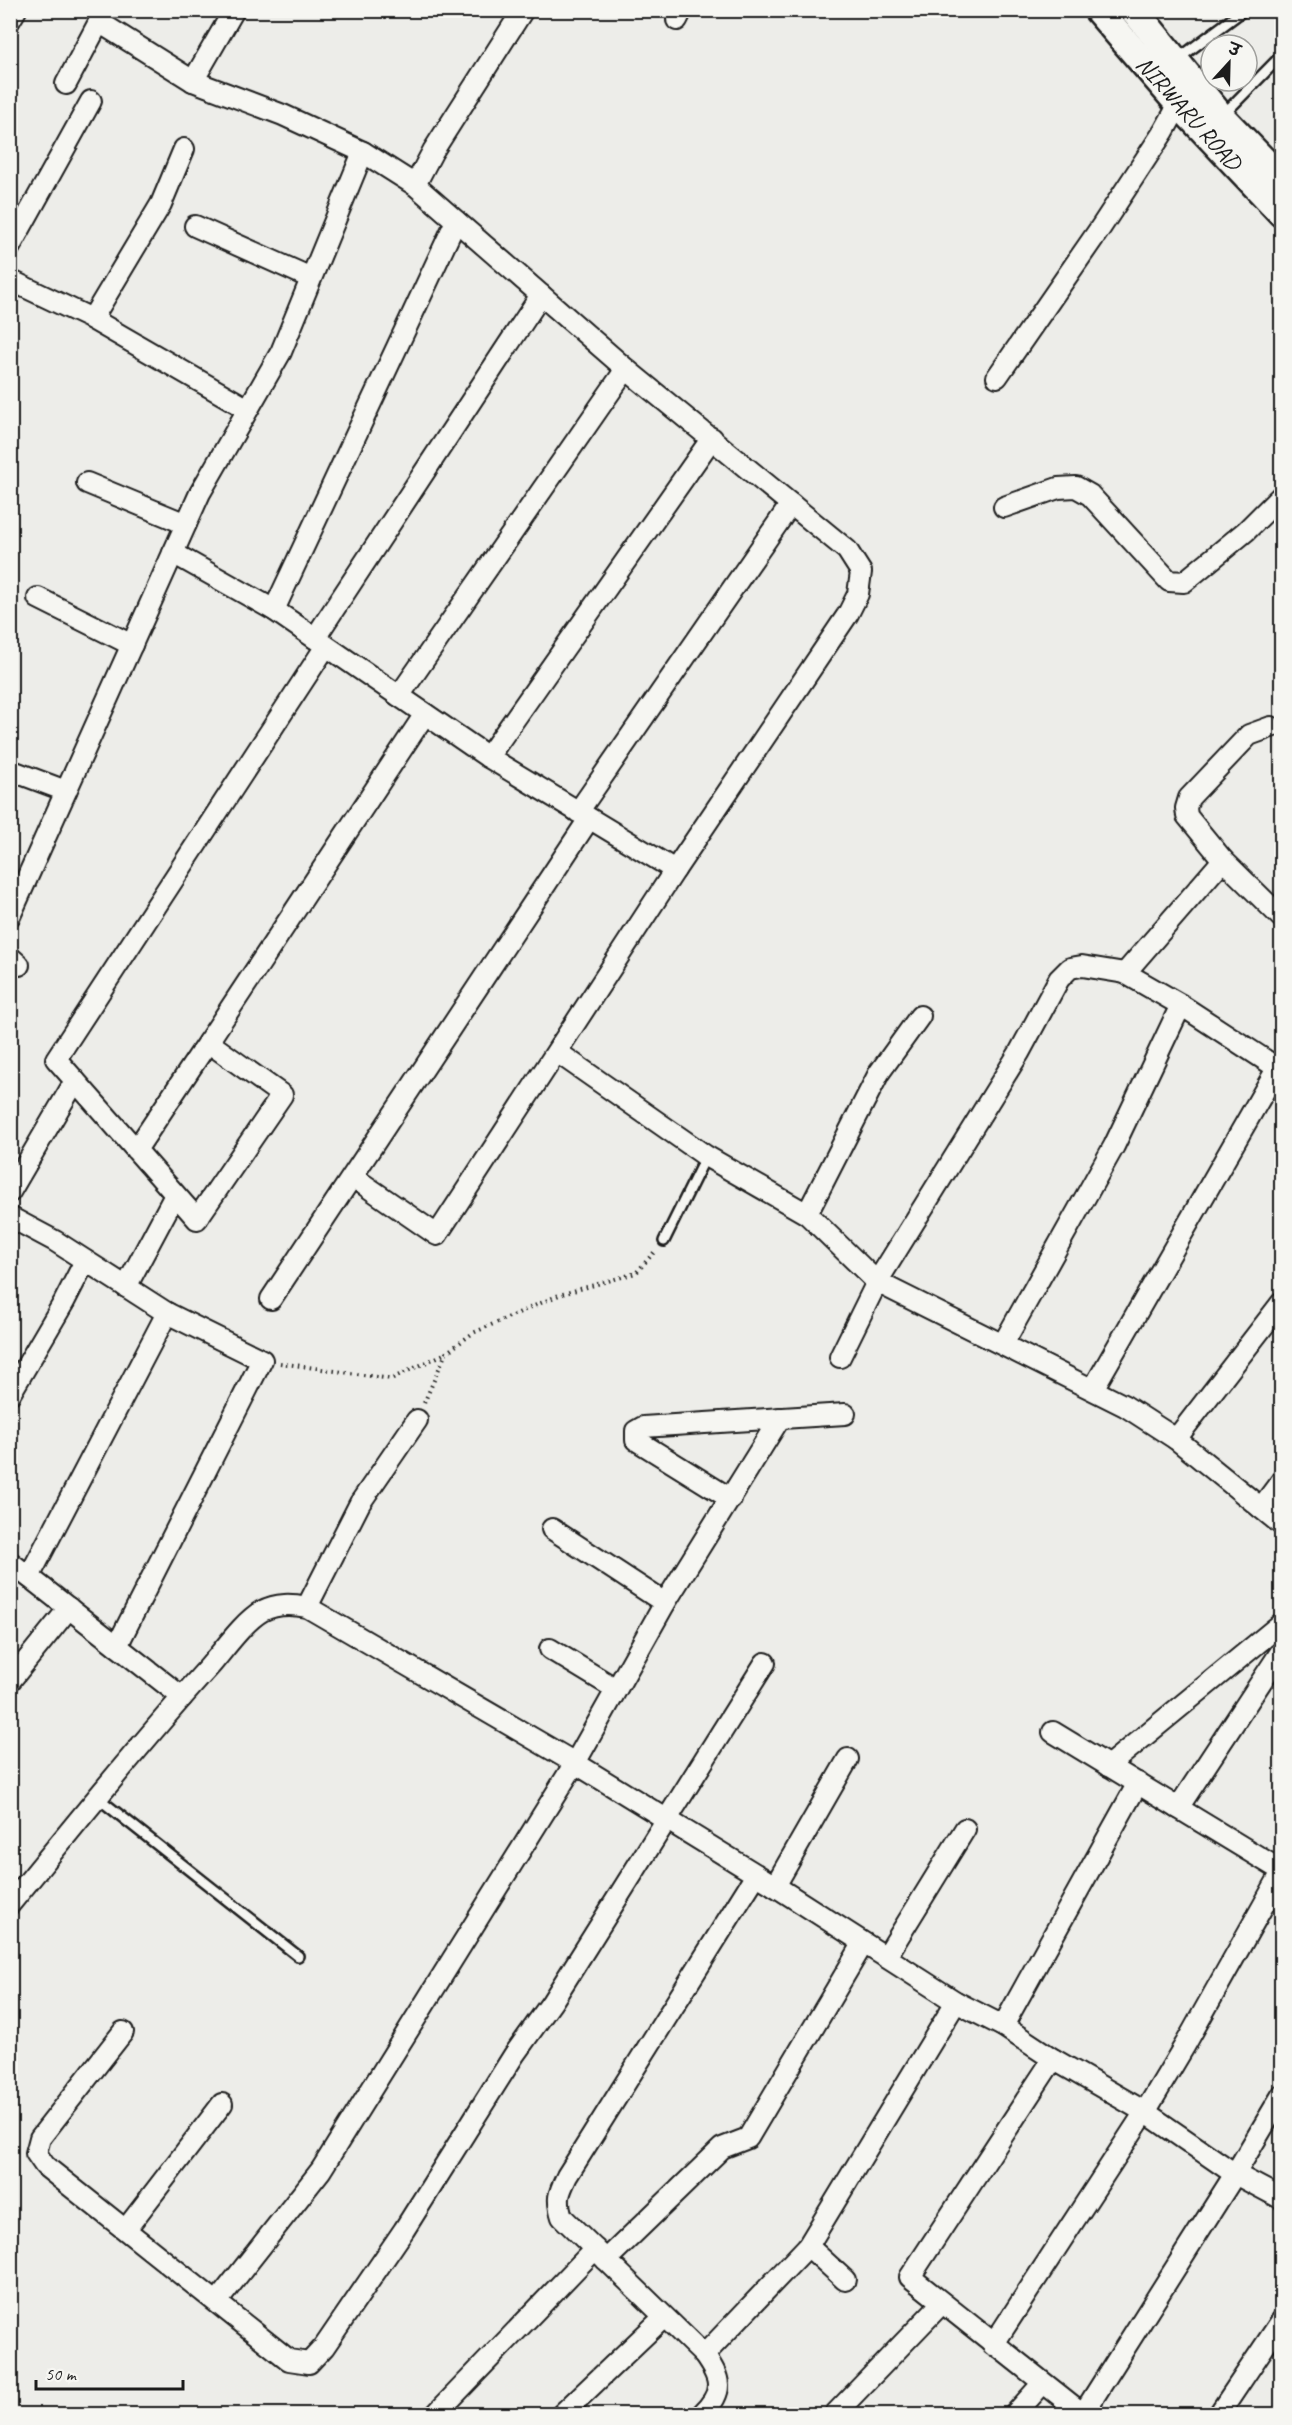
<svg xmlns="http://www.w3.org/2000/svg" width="1292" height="2425" viewBox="0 0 1292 2425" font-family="Caveat,'Playpen Sans Deva',sans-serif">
	<rect width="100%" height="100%" fill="#edede9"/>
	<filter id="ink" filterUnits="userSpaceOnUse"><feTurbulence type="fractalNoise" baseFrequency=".0167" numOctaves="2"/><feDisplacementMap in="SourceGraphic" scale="12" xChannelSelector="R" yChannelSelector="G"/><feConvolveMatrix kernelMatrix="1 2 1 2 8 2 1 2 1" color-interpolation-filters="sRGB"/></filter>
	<g filter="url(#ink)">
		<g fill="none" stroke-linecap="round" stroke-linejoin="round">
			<g stroke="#1c1c1c" stroke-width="14">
				<g id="lane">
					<path d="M1178 59 1244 10"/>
					<path d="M1223 115 1282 55"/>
					<path d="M664 1241 706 1156"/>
					<path d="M98 1798 298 1956"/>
				</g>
			</g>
			<g stroke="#1c1c1c" stroke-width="24">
				<g id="street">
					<path d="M10 20 16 10"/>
					<path d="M677 20 682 10"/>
					<path d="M193 81 234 10"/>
					<path d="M66 84 99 22"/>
					<path d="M363 152 415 185"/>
					<path d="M195 226 311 278"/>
					<path d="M10 247 91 101"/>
					<path d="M10 280 92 319 248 409"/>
					<path d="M92 319 161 204 184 149"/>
					<path d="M997 377 1101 227 1164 131 1179 104"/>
					<path d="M87 483 186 524"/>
					<path d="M1004 507 1058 488 1076 487 1090 495 1169 581 1184 582 1246 531 1282 495"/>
					<path d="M173 553 274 610 488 757 675 870 848 614 858 594 861 572 847 550 626 369 415 185 433 151 523 10"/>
					<path d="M38 598 132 645"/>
					<path d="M274 610 456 221"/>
					<path d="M315 638 541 295"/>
					<path d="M399 696 626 369"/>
					<path d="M488 757 712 438"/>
					<path d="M10 770 66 791"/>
					<path d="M578 812 791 504"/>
					<path d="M1223 860 1187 816 1186 808 1189 798 1249 735 1271 727"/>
					<path d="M10 916 200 493 281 352 363 152 283 115 193 81 99 22 105 10"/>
					<path d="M1282 918 1223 860 1125 973 1181 1005 1282 1071"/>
					<path d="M10 957 19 965"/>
					<path d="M208 1042 425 714"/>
					<path d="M557 1052 706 1156 807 1214 877 1282 1125 1406 1176 1439 1282 1525"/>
					<path d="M136 1150 208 1042 282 1095 197 1219 56 1059 326 646"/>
					<path d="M353 1177 437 1235 675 870"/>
					<path d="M10 1192 75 1081"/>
					<path d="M807 1214 879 1073 920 1016"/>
					<path d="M10 1217 55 1241 167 1313 262 1360 117 1646"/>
					<path d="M126 1287 175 1195"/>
					<path d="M271 1299 589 819"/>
					<path d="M1003 1344 1114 1146 1181 1005"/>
					<path d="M840 1357 877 1282 1019 1053 1059 979 1070 968 1082 966 1125 973"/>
					<path d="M1093 1389 1282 1060"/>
					<path d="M10 1394 64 1302 85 1261"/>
					<path d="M780 1418 665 1603 575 1763 775 1886 956 2002 1003 2026 1053 2059 1145 2112 1235 2174 1282 2199"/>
					<path d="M1176 1439 1282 1302"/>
					<path d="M731 1499 636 1440V1431L643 1427 845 1414"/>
					<path d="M1261 1508 1282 1480"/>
					<path d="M552 1529 665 1603"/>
					<path d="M10 1562 182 1697"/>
					<path d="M29 1577 167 1313"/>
					<path d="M307 1607 360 1503 417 1420"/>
					<path d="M550 1649 616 1689"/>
					<path d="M10 1681 69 1608"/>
					<path d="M1053 1732 1282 1871"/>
					<path d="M1108 1766 1282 1623"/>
					<path d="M1178 1808 1282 1650"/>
					<path d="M775 1886 848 1759"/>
					<path d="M10 1904C76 1824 140 1743 209 1667 223 1651 244 1621 262 1611 277 1603 292 1604 307 1607L575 1763 321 2170 217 2302"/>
					<path d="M886 1957 965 1829"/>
					<path d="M1003 2026 1138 1783"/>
					<path d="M123 2032 40 2138 36 2153 45 2166 289 2360 309 2363 324 2347 404 2230 514 2055 552 2002 765 1663"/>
					<path d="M1053 2059 910 2277 1083 2414 1235 2174 1282 2095"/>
					<path d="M126 2229 222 2104"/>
					<path d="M808 2246 845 2280"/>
					<path d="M606 2260 722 2148 748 2138 863 1944"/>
					<path d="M993 2345 1145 2112 1185 2045 1282 1872"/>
					<path d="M704 2355 808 2246 956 2002"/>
					<path d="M436 2414 595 2249"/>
					<path d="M562 2414 664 2317"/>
					<path d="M702 2414C725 2391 721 2379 704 2355L562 2217C556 2198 559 2193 567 2176L756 1875"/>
					<path d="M835 2414 942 2303"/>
					<path d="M1015 2414 1042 2384"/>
					<path d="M1219 2414 1282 2320"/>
				</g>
			</g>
			<g stroke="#1c1c1c" stroke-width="32">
				<g id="secondary">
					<path d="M1098 10 1179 104 1282 213"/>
					<path d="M1134 10 1221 117 1282 180"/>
				</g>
			</g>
			<g stroke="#1c1c1c" stroke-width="4" stroke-dasharray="1.5 4.5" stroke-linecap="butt">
				<path d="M280 1363 391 1379 446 1353"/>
				<path d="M424 1403 446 1353 473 1333 559 1295 636 1273 656 1250"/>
			</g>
			<use href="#lane" stroke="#f6f6f2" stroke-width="9"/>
			<use href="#street" stroke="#f6f6f2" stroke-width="20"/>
			<use href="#secondary" stroke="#f6f6f2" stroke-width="27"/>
		</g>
	</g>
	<g text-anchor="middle" stroke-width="6" stroke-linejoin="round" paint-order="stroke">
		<g font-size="24" fill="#1c1c1c" stroke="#f6f6f2">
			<text transform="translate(1189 113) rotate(48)" y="8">NIRWARU ROAD</text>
		</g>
	</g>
	<rect width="1292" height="2425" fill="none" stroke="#f6f6f2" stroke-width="36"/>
	<rect x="18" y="18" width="1256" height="2389" fill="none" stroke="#1c1c1c" stroke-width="2" filter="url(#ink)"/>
	<g transform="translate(1229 63) rotate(22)"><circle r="28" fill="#f6f6f2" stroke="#9f9f9c" stroke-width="1.5"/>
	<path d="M0-4.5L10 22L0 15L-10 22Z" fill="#1c1c1c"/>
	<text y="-9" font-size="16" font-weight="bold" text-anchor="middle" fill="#1c1c1c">उ</text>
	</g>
	<path d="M36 2380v9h147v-9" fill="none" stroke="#1c1c1c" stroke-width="3"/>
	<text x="45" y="2380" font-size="18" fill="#1c1c1c" stroke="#f6f6f2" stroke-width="4.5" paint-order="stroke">50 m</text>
</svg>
